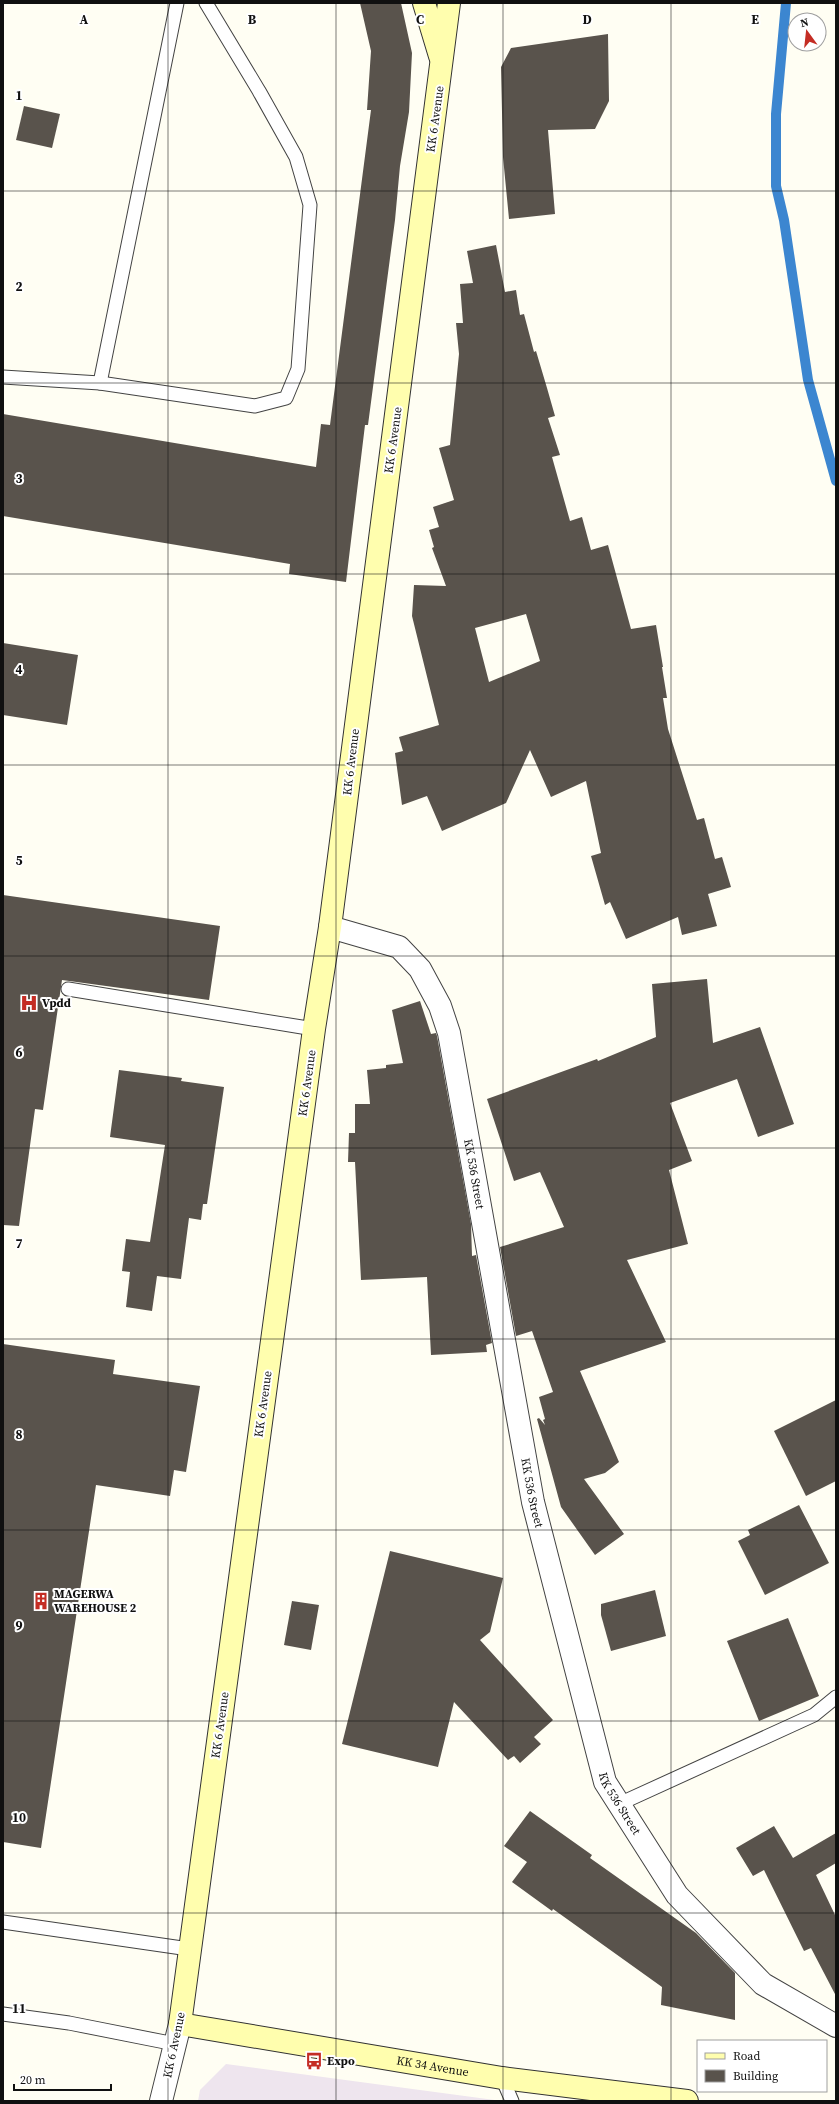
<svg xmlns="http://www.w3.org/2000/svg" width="839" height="2104" viewBox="0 0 839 2104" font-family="'Source Serif 4',serif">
	<rect width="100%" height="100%" fill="#fffef3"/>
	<path fill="#eee5ee" d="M226 2064 502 2101H198L200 2090Z"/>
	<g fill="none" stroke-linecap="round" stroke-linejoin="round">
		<path stroke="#3c86d0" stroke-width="10" d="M786 3 776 114V186L784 220 808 380 836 481"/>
	</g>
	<g fill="#59534c" fill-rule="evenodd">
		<path d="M360 3H401L412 53 409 112 400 166 395 220 368 425H365L346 582 289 574 290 564 3 516V414L316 467 321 424 330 425 371 110H367L371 51Z"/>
		<path d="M608 34 609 101 595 129 548 130 555 214 509 219 503 157 501 67 511 48Z"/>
		<path d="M24 106 60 114 52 148 16 140Z"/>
		<path d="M496 245 505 292 516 290 520 315 524 314 534 352 536 351 547 388 555 416 548 418 560 455 552 457 570 521 582 517 591 550 608 545 631 629 656 625 663 667H662L667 698H663L668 729 697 820 704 818 715 859 722 857 731 887 708 894 717 926 682 935 678 917 626 939 610 902 605 905 591 856 601 853 586 781 551 797 530 750 506 803 442 831 427 796 402 805 395 753 403 751 399 737 439 725 412 616 414 585 446 586 432 548 434 547 429 530 439 527 433 507 454 500 439 448 450 445 459 354 456 323H463L460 284 473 283 467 251ZM526 614 540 661 489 682 475 628Z"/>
		<path d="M3 643 78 655 67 725 3 715Z"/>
		<path d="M3 895 220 926 209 1000 62 980 43 1110 35 1109 19 1226 3 1225Z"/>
		<path d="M707 979 713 1043 760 1027 794 1124 758 1137 737 1079 670 1103 692 1161 669 1170 688 1244 627 1260 666 1342 580 1371 619 1462 605 1473 584 1479 624 1534 595 1555 561 1507 537 1419 539 1418 545 1425 543 1420 545 1419 539 1397 553 1392 532 1331 516 1336 500 1247 564 1227 540 1172 514 1181 487 1099 597 1059 598 1061 656 1037 652 984Z"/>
		<path d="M420 1001 431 1034 436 1033 437 1036 471 1224 472 1256 476 1255 492 1343 486 1345 487 1352 431 1355 427 1277 361 1280 355 1162H348L349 1133H355V1104H370L367 1070 386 1068V1065L403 1063 392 1010Z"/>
		<path d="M119 1070 182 1078 181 1081 224 1087 207 1204H203L201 1220 189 1218 181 1279 157 1276 152 1311 126 1307 130 1272 122 1271 126 1239 150 1242 165 1145 110 1137Z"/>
		<path d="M3 1344 115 1360 113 1374 200 1386 186 1472 174 1470 170 1496 96 1485 41 1848 3 1842Z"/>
		<path d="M836 1400V1481L806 1496 774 1431Z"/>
		<path d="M799 1505 829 1563 765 1595 738 1541 750 1535 748 1530Z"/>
		<path d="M390 1551 503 1578 490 1632 480 1640 553 1720 534 1737 541 1744 520 1763 514 1756 508 1760 454 1702 438 1767 342 1744Z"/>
		<path d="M655 1590 666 1636 611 1651 601 1615V1604Z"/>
		<path d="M292 1601 319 1605 311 1650 284 1645Z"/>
		<path d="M788 1618 819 1696 759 1721 727 1641Z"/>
		<path d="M530 1811 592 1855 590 1858 696 1933 735 1973V2020L661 2005 662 1987 553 1909 552 1911 512 1882 527 1862 504 1846Z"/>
		<path d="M774 1826 793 1858 836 1833V1863L816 1875 836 1917V1996L811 1948 804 1951 764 1870 753 1876 736 1848Z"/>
	</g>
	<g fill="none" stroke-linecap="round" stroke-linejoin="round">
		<g stroke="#434343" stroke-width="15">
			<g id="service">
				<path d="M3 377 100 383 177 3"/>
				<path d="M100 383 255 406 286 398 298 369 310 205 296 157 259 91 206 3"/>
				<path d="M68 989 314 1029"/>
				<path d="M619 1804 814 1715 836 1697"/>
				<path d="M3 1922 189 1949"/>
				<path d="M3 2014 69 2023 175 2044"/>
				<path d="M502 2078 512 2101"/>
			</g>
		</g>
		<g stroke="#434343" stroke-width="24">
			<g id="minor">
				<path id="s1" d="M330 927 399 947 420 969 440 1006 449 1033 533 1502 605 1782 677 1895 763 1984 836 2026"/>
				<path d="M161 2101 180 2024"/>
			</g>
		</g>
		<g stroke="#323232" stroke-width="24">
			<g id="secondary">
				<path d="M424 3 440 56"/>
				<path id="s2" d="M449 3 330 927 314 1029 180 2024 502 2078 687 2101"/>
			</g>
		</g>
		<use href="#service" stroke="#fff" stroke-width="13"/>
		<use href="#minor" stroke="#fff" stroke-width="22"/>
		<use href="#secondary" stroke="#fffeae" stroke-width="22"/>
	</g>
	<path fill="none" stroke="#101010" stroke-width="1" stroke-opacity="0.55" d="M168 3V2101M336 3V2101M503 3V2101M671 3V2101M3 191H836M3 383H836M3 574H836M3 765H836M3 956H836M3 1148H836M3 1339H836M3 1530H836M3 1721H836M3 1913H836"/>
	<defs>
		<g id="hospital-bare" transform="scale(1.38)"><path d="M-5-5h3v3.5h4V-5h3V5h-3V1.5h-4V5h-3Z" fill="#c42d24" stroke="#fff" stroke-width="2.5" paint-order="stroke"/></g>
		<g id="building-bare" transform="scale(1.38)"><path d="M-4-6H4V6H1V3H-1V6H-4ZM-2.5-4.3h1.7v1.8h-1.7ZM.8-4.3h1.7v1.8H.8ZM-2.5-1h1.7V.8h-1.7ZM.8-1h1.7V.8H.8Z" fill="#c42d24" stroke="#fff" stroke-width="2.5" paint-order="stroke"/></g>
		<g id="bus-bare" transform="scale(1.38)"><path d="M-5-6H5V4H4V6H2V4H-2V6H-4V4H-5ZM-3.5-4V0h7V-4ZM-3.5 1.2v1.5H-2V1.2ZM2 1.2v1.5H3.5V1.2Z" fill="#c42d24" stroke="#fff" stroke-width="2.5" paint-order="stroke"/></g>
	</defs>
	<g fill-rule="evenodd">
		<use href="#hospital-bare" x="29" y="1003"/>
		<use href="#building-bare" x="41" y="1601"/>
		<use href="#bus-bare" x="314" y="2061"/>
	</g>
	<g text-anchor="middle" stroke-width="4" stroke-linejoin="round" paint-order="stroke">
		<g font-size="12" fill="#101010" stroke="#fff">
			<text transform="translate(435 119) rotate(-82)" y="4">KK 6 Avenue</text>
			<text transform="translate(393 440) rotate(-82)" y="4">KK 6 Avenue</text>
			<text transform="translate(351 762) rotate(-83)" y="4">KK 6 Avenue</text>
			<text transform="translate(307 1083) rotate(-82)" y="4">KK 6 Avenue</text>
			<text dy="4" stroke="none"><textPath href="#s1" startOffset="316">KK 536 Street</textPath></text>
			<text transform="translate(263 1404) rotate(-82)" y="4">KK 6 Avenue</text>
			<text dy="4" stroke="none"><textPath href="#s1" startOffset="640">KK 536 Street</textPath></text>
			<text transform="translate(220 1725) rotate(-82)" y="4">KK 6 Avenue</text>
			<text dy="4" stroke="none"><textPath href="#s1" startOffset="964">KK 536 Street</textPath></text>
			<text transform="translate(174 2045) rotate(-78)" y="4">KK 6 Avenue</text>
			<text dy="4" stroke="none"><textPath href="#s2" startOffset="2295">KK 34 Avenue</textPath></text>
		</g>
		<g font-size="12" font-weight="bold" fill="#101010" stroke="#fff" text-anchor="start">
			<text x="42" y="1007">Vpdd</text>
			<text x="54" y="1598">MAGERWA<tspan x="54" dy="14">WAREHOUSE 2</tspan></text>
			<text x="327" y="2065">Expo</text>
		</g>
	</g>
	<g font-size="13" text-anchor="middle" font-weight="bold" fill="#101010" stroke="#fff" stroke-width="4" stroke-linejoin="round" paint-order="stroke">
		<text x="84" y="24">A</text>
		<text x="252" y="24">B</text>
		<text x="420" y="24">C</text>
		<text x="587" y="24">D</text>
		<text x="755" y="24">E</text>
		<text x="19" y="100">1</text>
		<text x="19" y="291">2</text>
		<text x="19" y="483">3</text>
		<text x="19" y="674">4</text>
		<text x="19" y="865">5</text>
		<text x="19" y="1057">6</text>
		<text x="19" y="1248">7</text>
		<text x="19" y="1439">8</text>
		<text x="19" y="1630">9</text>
		<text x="19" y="1822">10</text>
		<text x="19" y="2013">11</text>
	</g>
	<rect width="839" height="2104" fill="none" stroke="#101010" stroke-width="8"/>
	<rect x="697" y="2040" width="130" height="52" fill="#ffffff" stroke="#9f9f9f"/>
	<rect x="705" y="2053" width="20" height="6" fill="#fffeae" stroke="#9f9f9f"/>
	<text x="733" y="2060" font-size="12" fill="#101010">Road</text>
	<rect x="705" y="2070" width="20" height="12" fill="#59534c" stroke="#9f9f9f"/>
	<text x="733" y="2080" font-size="12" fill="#101010">Building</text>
	<g transform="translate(807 32) rotate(345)"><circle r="19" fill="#ffffff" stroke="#9f9f9f"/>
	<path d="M0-3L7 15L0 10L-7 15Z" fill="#c42d24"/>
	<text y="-6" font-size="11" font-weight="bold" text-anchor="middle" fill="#101010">N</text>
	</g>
	<path d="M14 2084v6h97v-6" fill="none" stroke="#101010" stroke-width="2"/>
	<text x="20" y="2084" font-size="12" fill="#101010" stroke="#ffffff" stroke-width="3" paint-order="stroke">20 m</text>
</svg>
